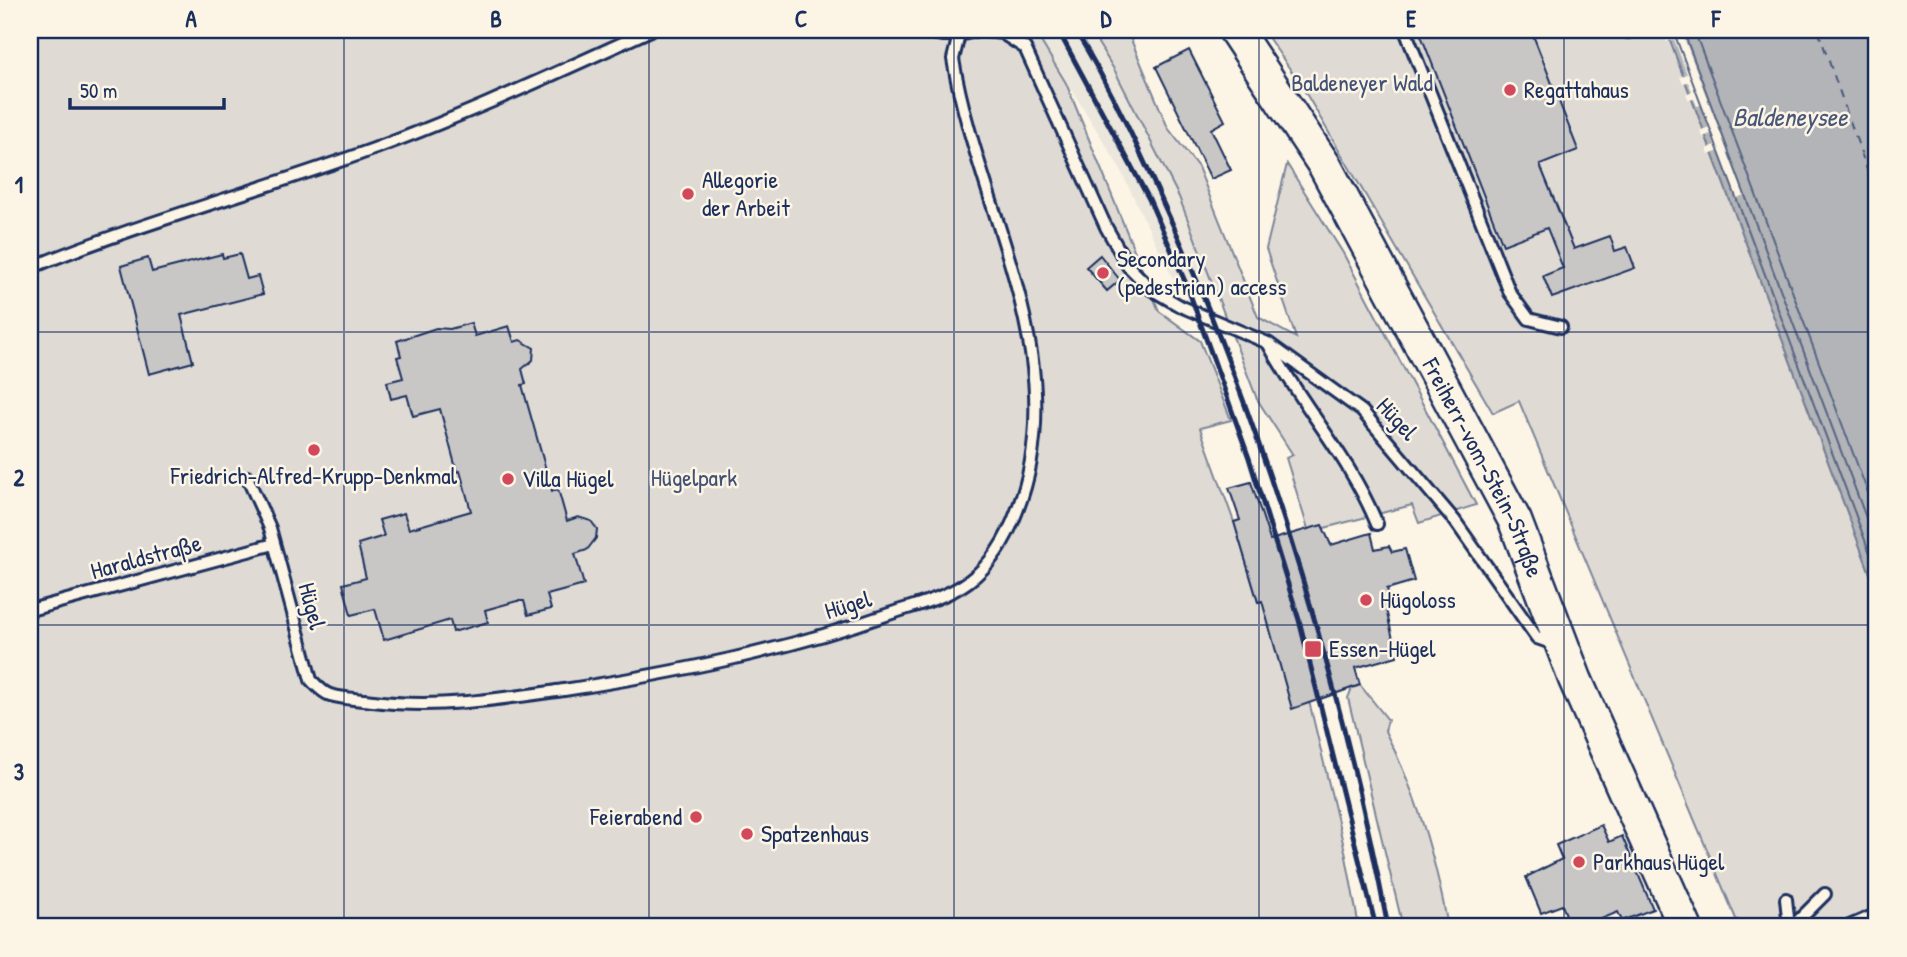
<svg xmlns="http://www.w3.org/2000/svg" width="1907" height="957" viewBox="0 0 1907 957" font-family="'Patrick Hand',sans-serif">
	<rect width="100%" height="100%" fill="#fcf5e5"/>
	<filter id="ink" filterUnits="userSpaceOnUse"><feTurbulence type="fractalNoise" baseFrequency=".0143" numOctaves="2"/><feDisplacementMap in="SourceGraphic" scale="14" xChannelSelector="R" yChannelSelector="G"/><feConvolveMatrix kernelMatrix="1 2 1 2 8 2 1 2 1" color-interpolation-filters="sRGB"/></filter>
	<g filter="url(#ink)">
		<path fill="#ece7dc" d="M1035 30H1090L1115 71 1179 197 1220 301 1173 279 1118 165Z"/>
		<g fill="#dfdbd4" stroke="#7d8599" stroke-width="2">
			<path d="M30 30H1034L1066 83 1159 311 1200 341 1231 420 1200 428 1234 522 1258 602 1262 601 1309 701 1345 851 1359 927H30Z"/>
			<path d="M1090 30H1127L1168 128 1198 167 1258 317 1296 338 1266 249 1287 164 1343 253 1476 505 1419 523 1412 505 1309 532 1286 458 1293 455 1257 399 1179 197 1115 71Z"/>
			<path d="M1263 30H1666L1877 592V927H1749L1736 919 1519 401 1493 413 1301 85Z"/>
			<path d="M1360 685 1388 720 1385 731C1417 793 1436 860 1448 927H1403L1348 698 1352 688Z"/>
		</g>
		<path fill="#b2b4b8" stroke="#767f94" stroke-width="2" d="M1666 30H1877V592Z"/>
		<path fill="#fcf5e5" d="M1670 30H1681L1744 195 1737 198 1719 151 1709 155 1707 149 1717 144 1713 133 1703 137 1700 131 1709 127 1701 105 1697 106 1694 99 1689 100 1686 94 1692 91 1688 82 1683 83 1680 77 1687 74 1674 39 1667 42 1664 36 1671 33Z"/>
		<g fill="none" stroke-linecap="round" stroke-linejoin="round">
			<g stroke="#576482" stroke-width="2">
				<path d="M1673 30 1877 572"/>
				<path d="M1683 30 1877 547"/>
				<path d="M1694 30 1877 517"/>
			</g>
			<path stroke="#485779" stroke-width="2" stroke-dasharray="9 7" stroke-linecap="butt" d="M1818 30 1877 198"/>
		</g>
		<g fill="#c8c7c6" stroke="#1b2f5e" stroke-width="2">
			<path d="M1419 30H1531L1578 150 1540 165 1574 249 1610 236 1615 251 1627 247 1635 268 1552 298 1543 276 1563 268 1547 228 1503 245Z"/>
			<path d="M1189 50 1225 121 1211 129 1231 170 1211 179 1156 67Z"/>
			<path d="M222 254 223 258 240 254 247 279 258 276 263 294 181 315 193 362 149 374 121 266 148 258 152 272Z"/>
			<path d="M1100 255 1120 280 1107 291 1086 267Z"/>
			<path d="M471 323 475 336 509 326 514 342 520 340 534 348 533 360 522 369 526 384 522 385 552 491 558 489 567 521 578 517 591 521 597 529 596 538 587 550 575 554 584 585 547 595 551 609 528 615 524 601H517L485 610 488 622 453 632 450 620 384 640 375 609 351 615 343 584 366 578 358 544 384 536 379 520 404 513 409 529 471 511 460 471 457 472 440 409 413 416 407 395 391 399 387 382 403 378 397 357 401 356 397 341 436 328 450 329Z"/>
			<path d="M1251 482 1270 540 1322 525 1331 545 1371 533 1375 549 1389 546 1392 552 1405 549 1414 581 1387 589 1390 599 1384 601 1397 656 1355 668 1360 685 1292 709 1262 601 1258 602 1234 522 1240 520 1229 488Z"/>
			<path d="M1601 825 1609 842 1622 836 1653 909 1622 921 1618 912 1582 927H1571L1562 905 1541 913 1526 877 1562 859 1556 845Z"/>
		</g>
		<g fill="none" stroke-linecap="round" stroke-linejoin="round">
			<g stroke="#1b2f5e" stroke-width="16">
				<g id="service">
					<path d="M919 30 942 35H959"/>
					<path d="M1405 30 1510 293 1529 319 1561 327"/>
					<path d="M1628 32 1635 30"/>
					<path d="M30 268C137 224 248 194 357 155 458 119 554 74 651 30"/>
					<path d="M1269 345C1303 408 1349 456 1377 524"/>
					<path d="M247 477 270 528 311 680C316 685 323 693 330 695 343 699 359 699 373 701 437 709 500 699 564 690 673 673 784 651 889 614 916 605 946 598 969 581 992 564 1007 538 1017 511 1076 360 977 207 953 59L959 35 979 30 1002 33 1025 48 1106 227 1128 266 1151 289 1180 306 1268 343 1362 411 1455 521 1537 638 1557 645"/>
					<path d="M30 610 274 544"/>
					<path d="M1786 899 1789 927"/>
					<path d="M1792 927 1825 894"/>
					<path d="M1847 927 1877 914"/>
				</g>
			</g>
			<g stroke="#1b2f5e" stroke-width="37">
				<g id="secondary">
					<path id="s1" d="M1235 30 1325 166 1515 521 1575 679 1685 927"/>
				</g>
			</g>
			<use href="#service" stroke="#fcf5e5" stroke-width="10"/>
			<use href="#secondary" stroke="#fcf5e5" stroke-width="32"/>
			<g stroke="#1b2f5e" stroke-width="5">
				<path d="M1058 30 1149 199 1187 286 1249 458 1299 620 1376 927"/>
				<path d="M1075 30C1115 94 1146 165 1177 234 1271 450 1344 696 1388 927"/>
			</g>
		</g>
	</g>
	<path fill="none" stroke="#1b2f5e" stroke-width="2" stroke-opacity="0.55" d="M344 30V927M649 30V927M954 30V927M1259 30V927M1564 30V927M30 332H1877M30 625H1877"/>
	<g fill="#d1495b" stroke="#fcf5e5" stroke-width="2.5">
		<circle cx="1510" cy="90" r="7"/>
		<circle cx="688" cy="194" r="7"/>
		<circle cx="1103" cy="273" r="7"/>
		<circle cx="314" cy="450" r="7"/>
		<circle cx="508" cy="479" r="7"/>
		<circle cx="1366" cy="600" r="7"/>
		<rect x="1304" y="640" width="18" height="18" rx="3.5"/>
		<circle cx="696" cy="817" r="7"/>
		<circle cx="747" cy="834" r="7"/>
		<circle cx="1579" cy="862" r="7"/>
	</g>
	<g text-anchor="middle" stroke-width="5" stroke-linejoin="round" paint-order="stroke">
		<g font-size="24" fill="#425176" stroke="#fcf5e5">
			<text x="1362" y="91">Baldeneyer Wald</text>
			<text x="694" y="486">Hügelpark</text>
		</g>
		<g font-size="24" fill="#1b2f5e" stroke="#fcf5e5" text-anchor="start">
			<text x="1524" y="98">Regattahaus</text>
			<text x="702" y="188">Allegorie<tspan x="702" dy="28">der Arbeit</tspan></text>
			<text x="1117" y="267">Secondary<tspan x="1117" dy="28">(pedestrian) access</tspan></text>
			<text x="314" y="484" text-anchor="middle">Friedrich-Alfred-Krupp-Denkmal</text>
			<text x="522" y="487">Villa Hügel</text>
			<text x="1380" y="608">Hügoloss</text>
			<text x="1329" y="657">Essen-Hügel</text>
			<text x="682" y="825" text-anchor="end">Feierabend</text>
			<text x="761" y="842">Spatzenhaus</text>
			<text x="1593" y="870">Parkhaus Hügel</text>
		</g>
		<g font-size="24" fill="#1b2f5e" stroke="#fcf5e5">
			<text transform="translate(1397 419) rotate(47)" y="8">Hügel</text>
			<text dy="8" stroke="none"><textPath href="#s1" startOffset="504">Freiherr-vom-Stein-Straße</textPath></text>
			<text transform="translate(146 557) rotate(-15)" y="8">Haraldstraße</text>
			<text transform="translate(848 605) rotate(-17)" y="8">Hügel</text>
			<text transform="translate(312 606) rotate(75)" y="8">Hügel</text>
		</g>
		<g font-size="26" font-style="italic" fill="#485779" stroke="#fcf5e5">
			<text x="1790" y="126">Baldeneysee</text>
		</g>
	</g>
	<rect width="1907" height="957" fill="none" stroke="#fcf5e5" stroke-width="77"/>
	<path d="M70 98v10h154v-10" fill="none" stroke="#1b2f5e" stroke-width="3.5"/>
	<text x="80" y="98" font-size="21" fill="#1b2f5e" stroke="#fcf5e5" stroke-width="5" paint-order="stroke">50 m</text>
	<rect x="38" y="38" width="1830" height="880" fill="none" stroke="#1b2f5e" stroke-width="2.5"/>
	<g font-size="23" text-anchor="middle" font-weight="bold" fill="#1b2f5e">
		<text x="191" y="27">A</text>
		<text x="496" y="27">B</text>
		<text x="801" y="27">C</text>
		<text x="1106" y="27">D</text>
		<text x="1411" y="27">E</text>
		<text x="1716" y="27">F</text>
		<text x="19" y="193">1</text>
		<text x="19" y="486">2</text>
		<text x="19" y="780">3</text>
	</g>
</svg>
